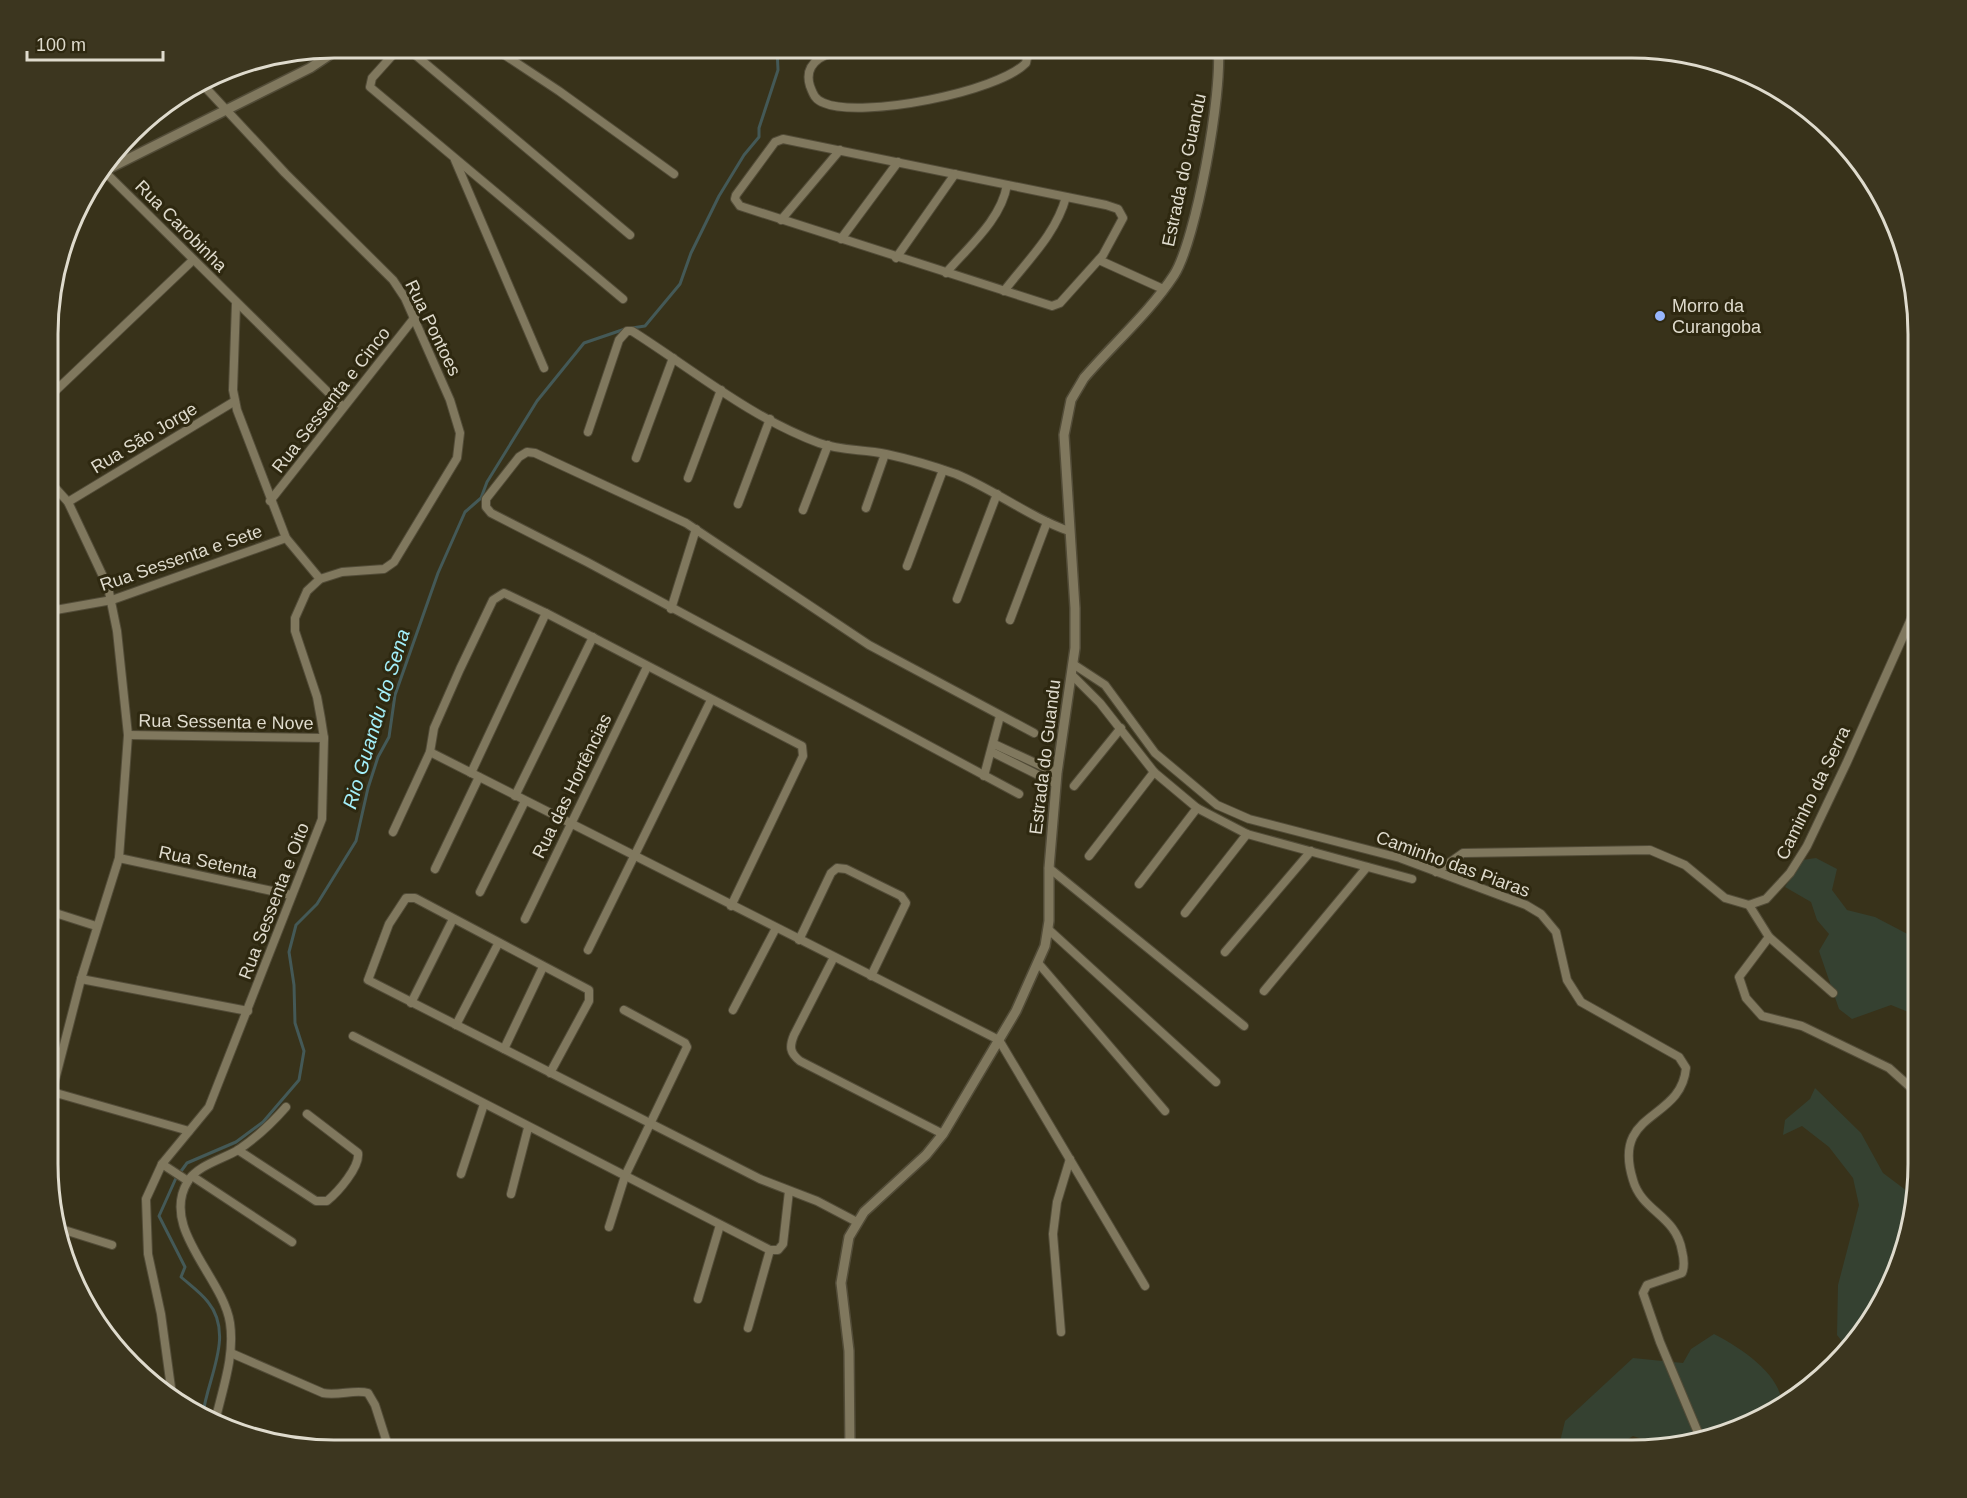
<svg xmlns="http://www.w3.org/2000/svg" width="1967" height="1498" viewBox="0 0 1967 1498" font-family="Arial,sans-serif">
	<rect width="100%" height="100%" fill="#38321a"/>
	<g fill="#354131">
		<path d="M1816 858 1837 869 1832 890 1847 910 1875 917 1919 940 1918 1016 1891 1005 1852 1019 1839 1009 1819 951 1829 934 1817 920 1811 902 1785 887 1802 860Z"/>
		<path d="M1815 1088 1861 1133 1883 1173 1915 1197 1897 1273 1849 1350 1837 1335 1838 1285 1859 1205 1853 1178 1829 1147 1802 1126 1783 1135 1785 1120 1810 1099Z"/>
		<path d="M1714 1334C1739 1347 1779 1372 1782 1403L1759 1421 1657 1444 1633 1436 1610 1450H1558L1565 1421 1633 1358 1683 1363 1691 1349Z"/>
	</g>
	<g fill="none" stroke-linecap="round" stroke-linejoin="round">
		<g stroke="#445957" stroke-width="3">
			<path d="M632 328 645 326 680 284 691 253 719 196 744 155 759 137V128L778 70 777 48"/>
			<path d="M203 1414C207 1379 235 1335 208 1302 201 1293 190 1285 181 1277L185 1267 159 1216 176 1178 187 1163 236 1142 263 1122 299 1080 304 1051 295 1023 294 985 289 952 296 925 317 904 356 841 368 788 378 757 389 737 395 695 438 573 465 512 481 498 487 482 537 401 584 343 625 329"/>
		</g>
		<g stroke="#524c38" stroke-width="10">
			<g id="minor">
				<path d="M399 48 372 78 370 87 623 299"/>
				<path d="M407 48 630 235"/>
				<path d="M494 48 559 91 674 174"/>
				<path d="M849 48C829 52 802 60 810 86 813 94 815 100 824 103 861 119 998 92 1026 63L1029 48"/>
				<path d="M783 139 1106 205 1118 209 1123 218 1103 255 1060 303 1052 306 740 206 735 199 736 195 775 142Z"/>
				<path d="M455 160 544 368"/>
				<path d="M104 171 343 407"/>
				<path d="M781 220 840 150"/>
				<path d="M841 239 898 162"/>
				<path d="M896 258 955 174"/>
				<path d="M1099 260 1163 289"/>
				<path d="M946 273C968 247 1001 220 1007 185"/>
				<path d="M1004 291C1027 261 1056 234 1066 197"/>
				<path d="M236 304 233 390 237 410 286 538 320 579"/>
				<path d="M50 396 192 261"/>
				<path d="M588 432 619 340 627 331H632C692 369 751 418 819 443 841 451 863 449 886 454 909 459 933 466 956 474 995 490 1029 517 1069 531"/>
				<path d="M636 458 673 358"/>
				<path d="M688 478 721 390"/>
				<path d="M270 501 415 317"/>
				<path d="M68 502 235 401"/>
				<path d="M738 504 770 419"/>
				<path d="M866 508 885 454"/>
				<path d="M803 510 828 445"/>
				<path d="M907 566 943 470"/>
				<path d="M957 599 997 494"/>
				<path d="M671 609 696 529"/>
				<path d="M50 611 112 600 286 538"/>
				<path d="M1010 620 1047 522"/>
				<path d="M1073 664 1105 685 1155 753 1217 805 1249 819 1400 858 1526 905 1541 914 1556 932 1567 980 1581 1002 1679 1057 1686 1068C1681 1122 1611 1110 1633 1180 1642 1212 1676 1215 1682 1251 1684 1259 1685 1266 1682 1273L1647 1285 1643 1293 1660 1342 1699 1435"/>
				<path d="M1072 675 1100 703 1154 772 1197 808 1247 834 1412 879"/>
				<path d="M128 735 324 738"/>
				<path d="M994 744 1057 773"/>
				<path d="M430 752 999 1040 1145 1286"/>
				<path d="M992 752 1056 784"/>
				<path d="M471 773 546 613"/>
				<path d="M984 776 1000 716"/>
				<path d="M1074 786 1121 728"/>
				<path d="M1019 794 587 562 491 513 486 507V499L519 457 527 452 535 453 686 523 869 645 1034 733"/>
				<path d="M515 796 593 637"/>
				<path d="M393 832 430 752 434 728 460 669 493 600 504 593 546 613 802 746 803 756 731 906"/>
				<path d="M1089 856 1154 772"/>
				<path d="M119 858 291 895"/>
				<path d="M1049 868 1244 1026"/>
				<path d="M435 869 479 777"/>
				<path d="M1436 872 1463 853 1650 850 1685 865 1725 898 1749 905 1766 899 1790 873 1807 846 1847 762 1919 601"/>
				<path d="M1139 884 1197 808"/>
				<path d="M480 892 525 801"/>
				<path d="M1749 905 1769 937 1739 977 1746 998 1762 1016 1802 1026 1889 1068 1918 1094"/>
				<path d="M49 911 96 926"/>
				<path d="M1185 913 1247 834"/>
				<path d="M525 919 647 667"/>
				<path d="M1048 929 1216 1082"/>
				<path d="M1769 937 1833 993"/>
				<path d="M799 940 831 873 837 868 846 869 901 896 906 903 871 976"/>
				<path d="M588 950 711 700"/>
				<path d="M1225 952 1311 851"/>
				<path d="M834 957 794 1035C789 1047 790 1053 800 1061L943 1134"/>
				<path d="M1039 964 1165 1111"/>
				<path d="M81 979 248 1011"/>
				<path d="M1264 991 1367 867"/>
				<path d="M411 1003 453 919"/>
				<path d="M733 1010 776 928"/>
				<path d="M456 1025 498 944"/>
				<path d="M353 1036 770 1250H778L783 1244 789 1191"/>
				<path d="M504 1049 543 967"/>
				<path d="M550 1073 589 1001V990L415 898H406L389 924 368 980 760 1179 817 1201 857 1222"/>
				<path d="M49 1091 189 1131"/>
				<path d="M49 1103 81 979 119 858 128 735 117 631 108 587 68 502 50 482"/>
				<path d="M238 1150 316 1201H327C338 1192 360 1167 358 1153L307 1114"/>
				<path d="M162 1164 188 1181"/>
				<path d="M461 1174 484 1104"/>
				<path d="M192 1176 292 1242"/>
				<path d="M511 1194 528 1128"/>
				<path d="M609 1227 625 1176 687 1047 685 1043 624 1010"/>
				<path d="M61 1229 112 1245"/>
				<path d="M698 1299 720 1225"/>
				<path d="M748 1328 770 1250"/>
				<path d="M1061 1332 1053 1234 1057 1202 1070 1159"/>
				<path d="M231 1353 323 1393C338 1396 356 1389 368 1393L375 1405 389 1449"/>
				<path d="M172 1395 161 1314 148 1254 146 1199 162 1164 209 1107 322 819 324 738 321 719 317 697 295 631V618L307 591 320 579 342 572 384 569 394 562 457 458 460 433 450 400 405 298 393 280 285 173 204 86"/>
				<path d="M215 1422C222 1390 235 1357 230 1323 223 1277 159 1228 188 1181 198 1165 223 1159 238 1150 256 1138 272 1123 286 1107"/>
			</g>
		</g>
		<g stroke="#524c38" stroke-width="12">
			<g id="tertiary">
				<path d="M97 178 104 171 310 68 340 48"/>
				<path d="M850 1450 849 1351 841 1283 849 1237 864 1212 926 1155 943 1134 1016 1011 1045 946 1049 921V868L1057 773 1075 648V608L1064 435 1071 400 1084 378C1112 345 1150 312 1174 275 1196 241 1223 90 1218 48"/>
			</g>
		</g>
		<use href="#minor" stroke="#80785e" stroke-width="8"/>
		<use href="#tertiary" stroke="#80785e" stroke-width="9"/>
	</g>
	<circle fill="#97b6fd" stroke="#2e2810" stroke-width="2" cx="1660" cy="316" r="6"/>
	<g text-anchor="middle" stroke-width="6" stroke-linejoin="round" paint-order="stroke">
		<g font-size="18" fill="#dfdbcd" stroke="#2e2810">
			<text transform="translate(1184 170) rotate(-78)" y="6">Estrada do Guandu</text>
			<text transform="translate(181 226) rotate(45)" y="6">Rua Carobinha</text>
			<text transform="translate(433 328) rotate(64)" y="6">Rua Pontoes</text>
			<text transform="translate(331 400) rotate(-52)" y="6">Rua Sessenta e Cinco</text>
			<text transform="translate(144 438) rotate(-31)" y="6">Rua São Jorge</text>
			<text transform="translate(181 558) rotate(-19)" y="6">Rua Sessenta e Sete</text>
			<text transform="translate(226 722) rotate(1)" y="6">Rua Sessenta e Nove</text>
			<text transform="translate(1045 757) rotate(-83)" y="6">Estrada do Guandu</text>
			<text transform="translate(572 786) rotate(-64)" y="6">Rua das Hortências</text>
			<text transform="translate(1813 793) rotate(-64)" y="6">Caminho da Serra</text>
			<text transform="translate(208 862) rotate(12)" y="6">Rua Setenta</text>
			<text transform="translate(1453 864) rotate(20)" y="6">Caminho das Piaras</text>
			<text transform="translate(274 901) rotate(-69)" y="6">Rua Sessenta e Oito</text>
		</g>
		<g font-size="18" fill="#dfdbcd" stroke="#2e2810" text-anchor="start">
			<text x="1672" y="312">Morro da<tspan x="1672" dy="21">Curangoba</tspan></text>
		</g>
		<g font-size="20" font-style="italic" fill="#a3eff9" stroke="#2e2810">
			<text transform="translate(376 719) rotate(-73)" y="7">Rio Guandu do Sena</text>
		</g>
	</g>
	<path d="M0 0H1967V1498H0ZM334 58H1632A276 276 0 0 1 1908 334V1164A276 276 0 0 1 1632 1440H334A276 276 0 0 1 58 1164V334A276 276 0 0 1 334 58Z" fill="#3c361f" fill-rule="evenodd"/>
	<path fill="none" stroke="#dfdbcd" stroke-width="3" d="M334 58H1632A276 276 0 0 1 1908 334V1164A276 276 0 0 1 1632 1440H334A276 276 0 0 1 58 1164V334A276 276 0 0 1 334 58Z"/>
	<path d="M27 51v9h136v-9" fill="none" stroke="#dfdbcd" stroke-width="3"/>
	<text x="36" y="51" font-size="18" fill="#dfdbcd" stroke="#2e2810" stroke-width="4.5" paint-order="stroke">100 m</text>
</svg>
